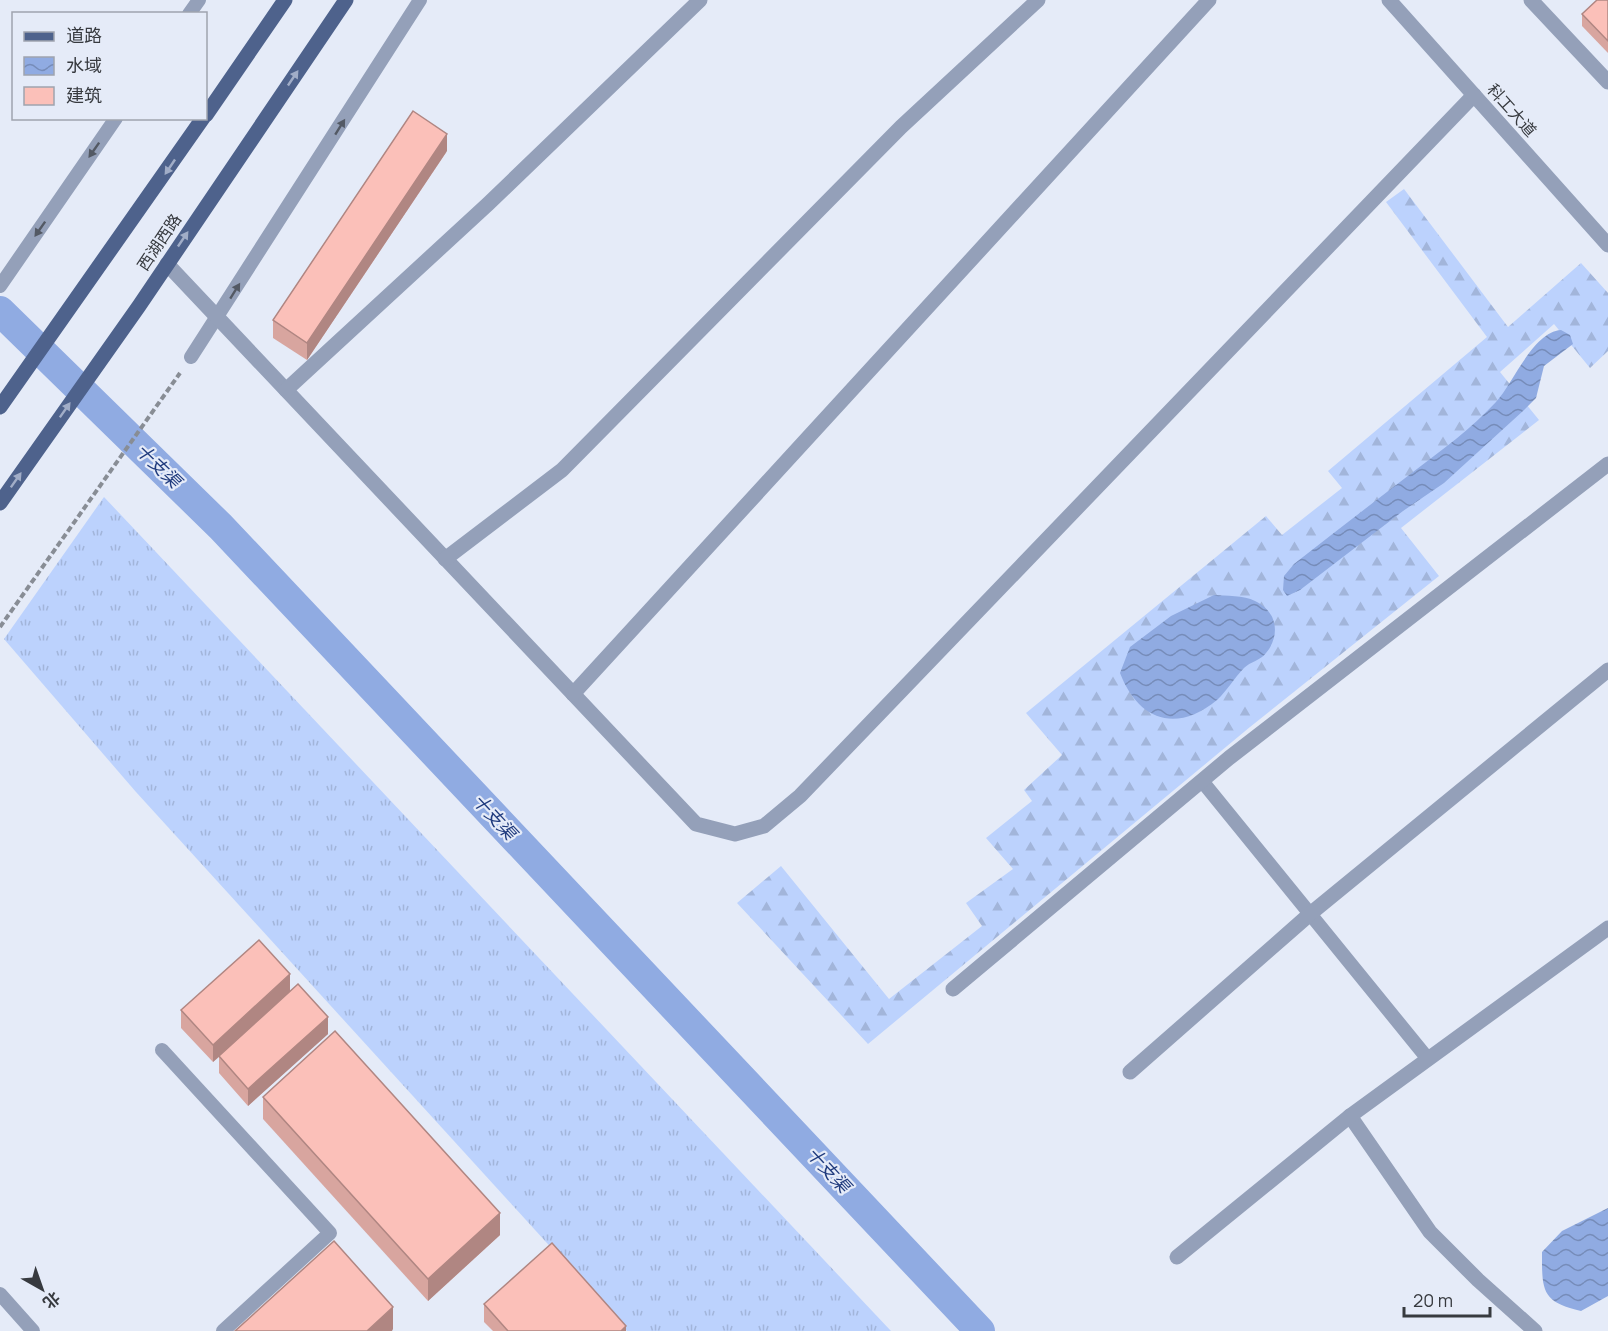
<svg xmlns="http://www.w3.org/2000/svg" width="1608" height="1331" viewBox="0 0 1608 1331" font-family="Manrope,'Noto Sans SC',sans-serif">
	<defs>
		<pattern id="grass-tufts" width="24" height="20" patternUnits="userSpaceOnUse" patternTransform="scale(1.5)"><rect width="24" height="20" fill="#bcd2fd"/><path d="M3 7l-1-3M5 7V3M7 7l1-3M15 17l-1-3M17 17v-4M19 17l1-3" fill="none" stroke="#a2b5da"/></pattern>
		<pattern id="forest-firs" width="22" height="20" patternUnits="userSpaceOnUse" patternTransform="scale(1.5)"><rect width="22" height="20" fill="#bcd2fd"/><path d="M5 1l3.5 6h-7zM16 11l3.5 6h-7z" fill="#a2b5da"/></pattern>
		<pattern id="water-waves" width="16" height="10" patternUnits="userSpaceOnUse" patternTransform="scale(1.5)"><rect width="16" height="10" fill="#90abe2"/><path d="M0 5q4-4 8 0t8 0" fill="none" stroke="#768cb9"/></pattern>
	</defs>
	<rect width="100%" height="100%" fill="#e5ebf8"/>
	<path fill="url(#grass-tufts)" d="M104 497 891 1331H627L136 792 4 639Z"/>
	<path fill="url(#forest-firs)" d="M1404 189 1508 327 1581 263 1608 293V351L1590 368 1554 324 1500 372 1539 420 1401 528 1439 576 1250 727 868 1044 737 903 781 866 889 999 982 926 966 903 1013 869 986 838 1032 801 1024 790 1062 755 1026 713 1266 516 1282 535 1342 488 1328 471 1487 337 1386 202Z"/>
	<g fill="url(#water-waves)">
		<path d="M1561 330 1570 335 1573 344 1544 366 1536 398 1523 411 1444 483 1403 511 1300 590 1287 596 1283 590 1284 576 1294 564C1333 533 1373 503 1413 472 1442 450 1471 429 1496 402 1514 382 1533 332 1561 330Z"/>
		<path d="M1214 595C1226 596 1244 595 1255 601 1277 611 1281 635 1266 653 1261 660 1250 662 1244 668 1234 678 1227 691 1217 700 1176 734 1138 720 1120 673L1130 647 1171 616Z"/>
		<path d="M1608 1208V1296L1581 1311C1541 1302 1542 1290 1542 1252L1562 1231Z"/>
	</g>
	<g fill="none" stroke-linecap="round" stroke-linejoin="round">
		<path stroke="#90abe2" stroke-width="30" d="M0 311 221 527 980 1331"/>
		<path stroke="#888d95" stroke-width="4" stroke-dasharray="6 3" stroke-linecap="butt" d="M0 627 180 373"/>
		<g stroke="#94a0b9" stroke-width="14">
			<path d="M189 14 199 0"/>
			<path d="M0 286 116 118"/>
			<path d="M191 357 420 0"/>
			<path d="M1202 781 1428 1059"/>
			<path d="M162 1050 330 1233 223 1331"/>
			<path d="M0 1294 33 1331"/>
		</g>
		<g stroke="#94a0b9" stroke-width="15">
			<path d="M1531 0 1608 82"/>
			<path d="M167 264 696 824 735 834 764 826 800 796 1474 95"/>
			<path d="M286 390 488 204 700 0"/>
			<path d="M445 559 562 470 901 127 1038 0"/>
			<path d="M573 694 1209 0"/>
			<path d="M953 989 1229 758 1608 464"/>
			<path d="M1130 1072 1310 914 1608 670"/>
			<path d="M1350 1116 1430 1232 1478 1280 1535 1331"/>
			<path d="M1177 1257 1350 1116 1608 928"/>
		</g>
		<path stroke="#94a0b9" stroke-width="15" d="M1389 0 1608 245"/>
		<g stroke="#4e628c" stroke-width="15">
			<path d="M206 115 285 0"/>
			<path d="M0 407 203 118"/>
			<path d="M0 503 139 306 346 0"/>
		</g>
	</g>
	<g fill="#d8a59f">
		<path d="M1608 0V53L1582 26V14Z"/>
		<path d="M447 151 307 360 273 338V320Z"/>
		<path d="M290 991 328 1034 248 1106 219 1073V1057L213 1062 181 1028V1010Z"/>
		<path d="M263 1097 500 1235 428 1301 263 1119Z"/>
		<path d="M484 1304 626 1331H493L484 1322Z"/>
	</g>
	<g fill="#b08682">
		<path d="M447 134V151L307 360V343Z"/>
		<path d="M290 974V992L213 1062V1045Z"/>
		<path d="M328 1017V1034L248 1106V1089Z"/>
		<path d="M500 1213V1235L428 1301V1279Z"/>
		<path d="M393 1307V1329L392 1331H367Z"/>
		<path d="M626 1326V1331H621Z"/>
	</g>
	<g fill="#fbc0b9" stroke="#b08682" stroke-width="1.5">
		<path d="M1597 0H1608V41L1582 14Z"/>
		<path d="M413 111 447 134 307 343 273 320Z"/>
		<path d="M259 940 290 974 213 1045 181 1010Z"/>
		<path d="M298 984 328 1017 248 1089 219 1056Z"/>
		<path d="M335 1031 500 1213 428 1279 263 1097Z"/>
		<path d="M334 1241 393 1307 367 1331H235Z"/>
		<path d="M552 1243 626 1326 621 1331H508L484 1304Z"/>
	</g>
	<defs><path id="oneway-solid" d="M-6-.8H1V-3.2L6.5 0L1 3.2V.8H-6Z" transform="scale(1.5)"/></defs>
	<g fill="#a1adc7">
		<use href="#oneway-solid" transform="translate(293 78) rotate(-56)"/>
		<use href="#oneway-solid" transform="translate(170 167) rotate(124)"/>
		<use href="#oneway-solid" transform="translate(183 239) rotate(-56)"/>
		<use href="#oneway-solid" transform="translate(65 410) rotate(-55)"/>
		<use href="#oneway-solid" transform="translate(16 480) rotate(-55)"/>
	</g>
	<g fill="#535964">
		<use href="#oneway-solid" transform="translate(340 127) rotate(-58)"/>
		<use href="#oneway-solid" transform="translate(94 150) rotate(125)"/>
		<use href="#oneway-solid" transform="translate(40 229) rotate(125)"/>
		<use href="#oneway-solid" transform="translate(235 291) rotate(-58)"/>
	</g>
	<g text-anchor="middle" stroke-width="4.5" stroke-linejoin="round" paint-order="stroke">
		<g font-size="16" fill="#373a3f" stroke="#e5ebf8">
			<text transform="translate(1512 110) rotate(48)" y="6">科工大道</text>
			<text transform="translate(159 242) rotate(-56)" y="6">西湖西路</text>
		</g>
		<g font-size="18" font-style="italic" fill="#213c7e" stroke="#e5ebf8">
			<text transform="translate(158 466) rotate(44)" y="6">十支渠</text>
			<text transform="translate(494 817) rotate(47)" y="6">十支渠</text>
			<text transform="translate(828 1170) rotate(47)" y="6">十支渠</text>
		</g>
	</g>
	<rect x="12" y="12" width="195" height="108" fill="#e5ebf8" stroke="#9fa4ae" stroke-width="1.5"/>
	<rect x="24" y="32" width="30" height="9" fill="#4e628c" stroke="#9fa4ae" stroke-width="1.5"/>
	<text x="66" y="42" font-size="18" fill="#373a3f">道路</text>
	<rect x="24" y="57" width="30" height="18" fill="url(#water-waves)" stroke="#9fa4ae" stroke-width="1.5"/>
	<text x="66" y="72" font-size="18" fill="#373a3f">水域</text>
	<rect x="24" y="87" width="30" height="18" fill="#fbc0b9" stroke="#9fa4ae" stroke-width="1.5"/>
	<text x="66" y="102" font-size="18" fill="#373a3f">建筑</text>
	<g transform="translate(42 1289) rotate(140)" stroke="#e5ebf8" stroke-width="4.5" paint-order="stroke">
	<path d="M0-4.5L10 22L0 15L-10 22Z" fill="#373a3f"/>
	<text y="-9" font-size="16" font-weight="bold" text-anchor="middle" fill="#373a3f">北</text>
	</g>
	<path d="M1404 1307v9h86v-9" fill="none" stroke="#373a3f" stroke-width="3"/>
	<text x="1413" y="1307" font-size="18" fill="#373a3f" stroke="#e5ebf8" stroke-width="4.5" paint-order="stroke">20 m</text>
</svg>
